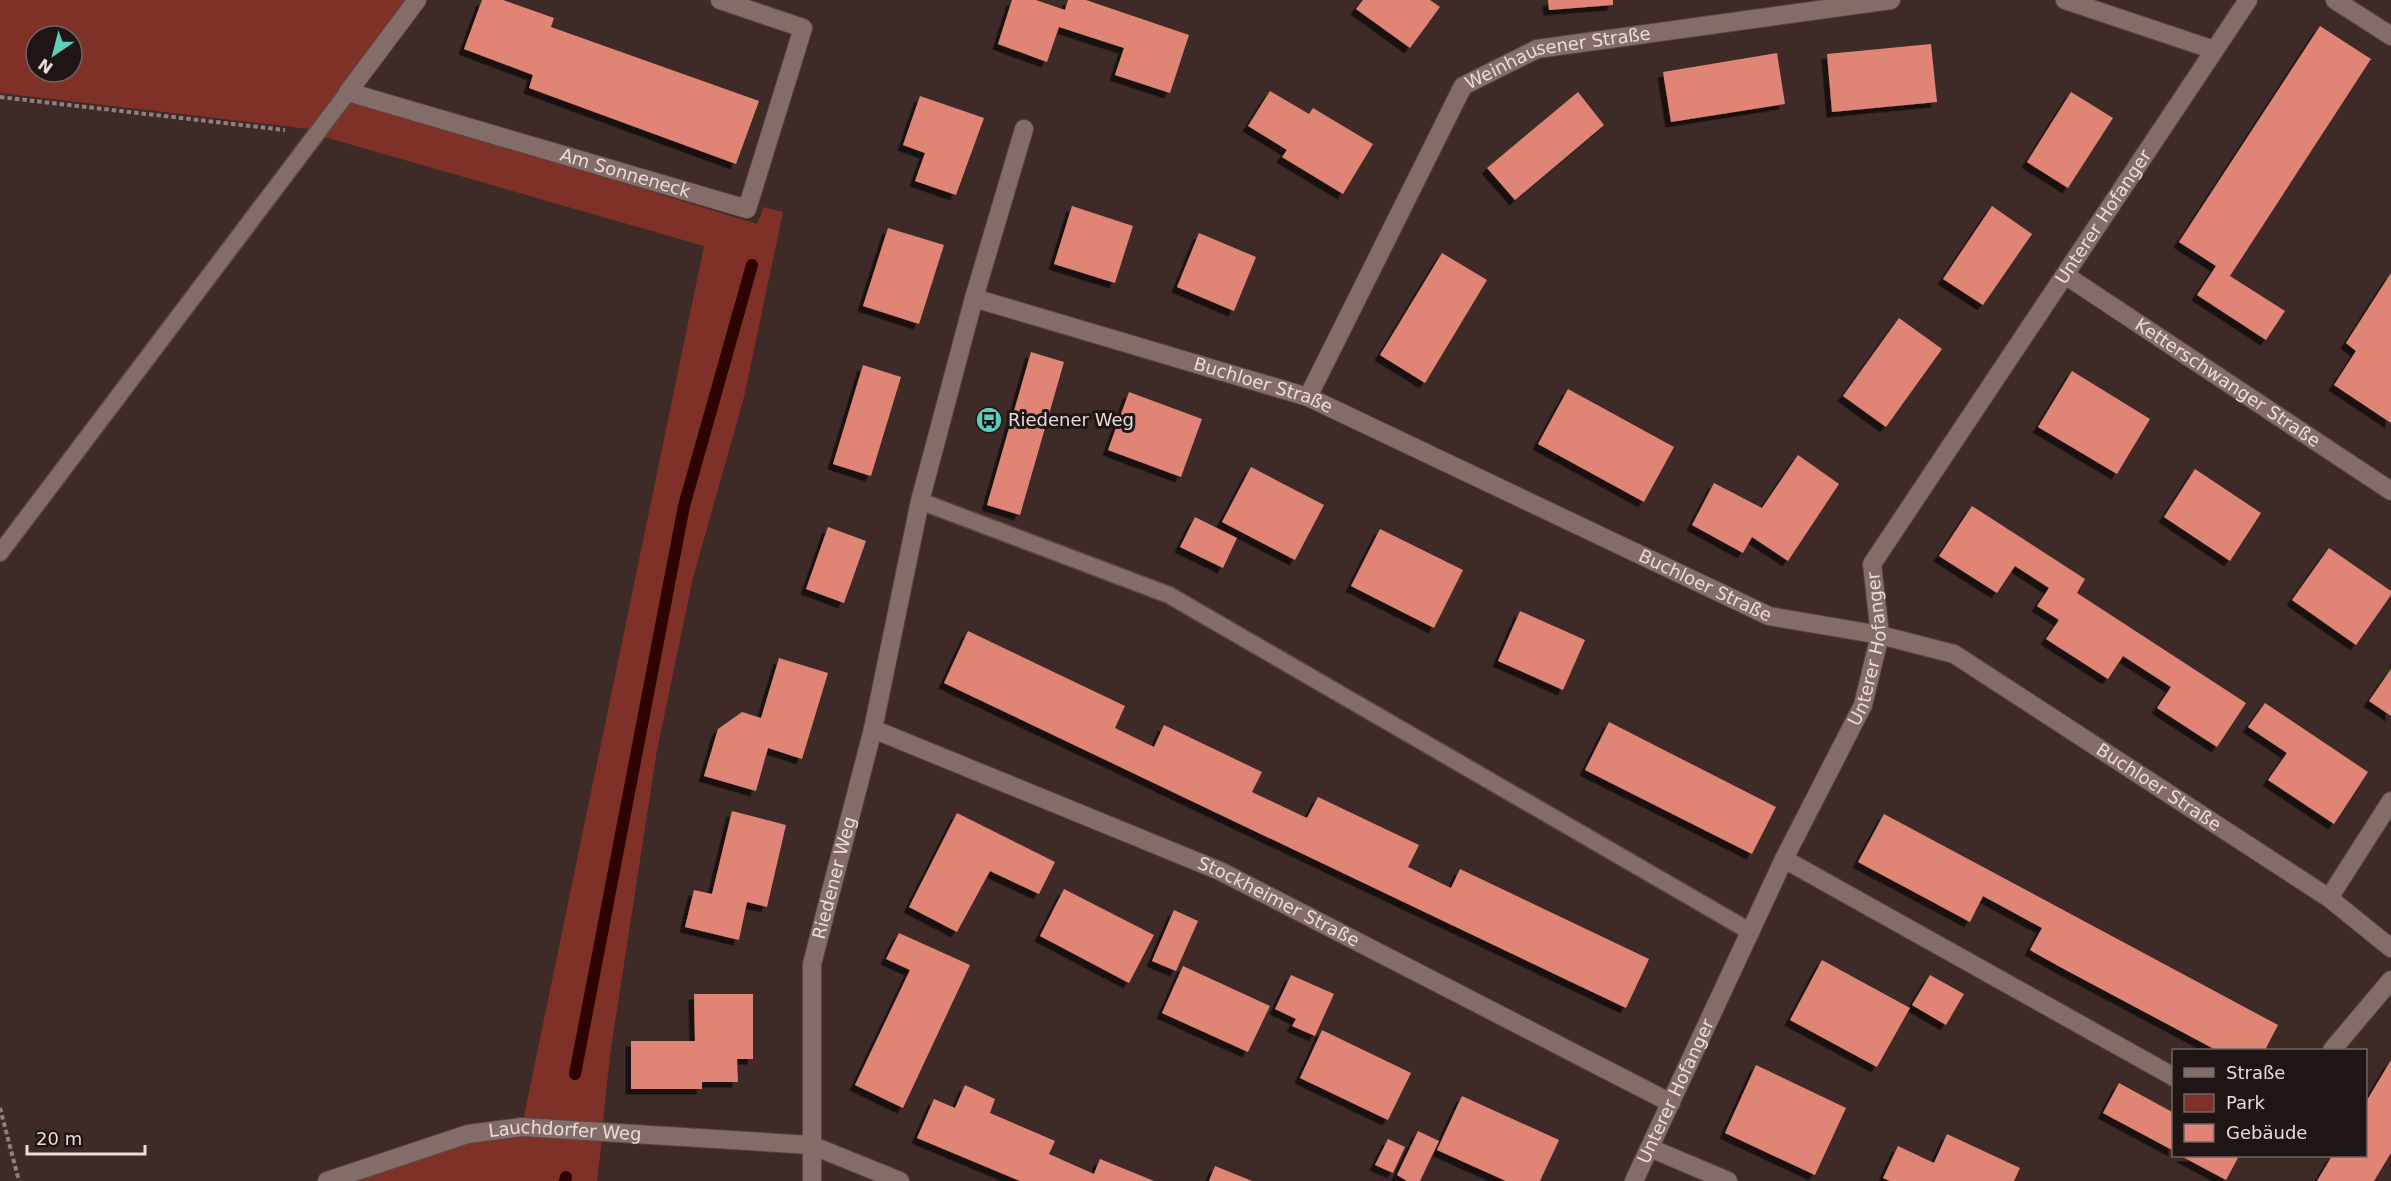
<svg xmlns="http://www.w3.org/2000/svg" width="2391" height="1181" viewBox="0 0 2391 1181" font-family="'DejaVu Sans',sans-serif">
	<defs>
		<filter id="shadow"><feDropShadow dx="-5.5" dy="5.5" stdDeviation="0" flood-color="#0009"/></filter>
	</defs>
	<rect width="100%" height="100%" fill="#3e2a27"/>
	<g fill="#7f3128" fill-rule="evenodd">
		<path d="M0 0H408L309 129 0 93ZM36 36H72V72H36Z"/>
		<path d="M349 99 757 224 764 207 783 212 744 397 693 578 657 750 610 1055 603 1123 523 1121 704 246 321 136Z"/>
		<path d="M523 1136 602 1139 597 1181H350L469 1141Z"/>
	</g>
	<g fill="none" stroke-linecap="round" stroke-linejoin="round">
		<g stroke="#2d0402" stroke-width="12">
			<path d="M575 1074 684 506 752 265"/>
			<path d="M565 1181 566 1177"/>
		</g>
	</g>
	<g fill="#e08576" filter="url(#shadow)">
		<path d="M482 0H503L554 18 551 27 759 101 736 164 529 88 533 75 464 49Z"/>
		<path d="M1012 0H1036L1065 10 1068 0H1086L1189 35 1170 93 1115 75 1124 48 1059 27 1047 62 998 44Z"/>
		<path d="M1363 0H1430L1440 7 1410 48 1356 9Z"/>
		<path d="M1548 0H1613V5L1549 10Z"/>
		<path d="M2320 26 2371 59 2230 276 2285 311 2266 340 2197 295 2216 266 2179 242Z"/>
		<path d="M1931 44 1937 102 1832 112 1827 54Z"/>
		<path d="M1777 53 1785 104 1671 122 1663 72Z"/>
		<path d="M1270 91 1309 114 1313 108 1373 144 1343 194 1282 157 1287 150 1248 126Z"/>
		<path d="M1578 92 1604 125 1515 200 1487 168Z"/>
		<path d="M2071 92 2113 118 2068 188 2027 162Z"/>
		<path d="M920 96 984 118 956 195 915 181 925 153 903 145Z"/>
		<path d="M1072 206 1133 226 1115 283 1054 264Z"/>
		<path d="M1992 206 2032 234 1983 305 1943 279Z"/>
		<path d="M888 228 944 245 919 324 863 306Z"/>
		<path d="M1199 233 1256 257 1234 311 1177 287Z"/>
		<path d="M1442 253 1487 280 1425 383 1380 355Z"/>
		<path d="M2391 273V423L2334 385 2356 351 2346 343Z"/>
		<path d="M1899 318 1942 349 1886 427 1843 396Z"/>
		<path d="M1031 352 1064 362 1020 515 987 505Z"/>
		<path d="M863 365 901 377 871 476 833 464Z"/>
		<path d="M2072 371 2150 419 2117 474 2038 427Z"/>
		<path d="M1568 389 1674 447 1644 502 1538 444Z"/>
		<path d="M1129 392 1202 419 1181 477 1108 450Z"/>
		<path d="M1798 455 1839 484 1788 561 1752 537 1743 553 1692 525 1714 483 1762 508Z"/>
		<path d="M1251 467 1324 505 1295 560 1222 522Z"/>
		<path d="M2195 469 2261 513 2230 561 2164 517Z"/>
		<path d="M1972 506 2085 579 2077 593 2246 703 2217 747 2157 708 2171 687 2123 656 2108 679 2046 639 2059 620 2037 606 2049 588 2015 566 1997 593 1939 556Z"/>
		<path d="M1195 517 1237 538 1223 568 1180 547Z"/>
		<path d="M828 527 866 541 844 603 806 589Z"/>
		<path d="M1380 529 1463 570 1434 628 1351 586Z"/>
		<path d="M2329 548 2391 591V595L2356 645 2292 600Z"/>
		<path d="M1520 611 1585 640 1563 690 1498 661Z"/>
		<path d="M968 631 1125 706 1115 728 1154 747 1164 725 1262 772 1252 792 1307 818 1318 797 1419 845 1408 867 1451 888 1460 869 1649 959 1626 1008 944 683Z"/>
		<path d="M779 658 828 673 802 759 768 748 756 791 704 776 718 729 742 712 761 718Z"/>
		<path d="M2391 669V716L2369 701Z"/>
		<path d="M2265 703 2368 772 2334 824 2268 780 2287 753 2248 727Z"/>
		<path d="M1609 722 1776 807 1752 854 1585 770Z"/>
		<path d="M732 811 786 825 767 907 747 902 739 940 685 927 694 890 712 894Z"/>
		<path d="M957 813 1055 862 1039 894 990 871 957 932 909 907Z"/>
		<path d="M1884 814 2278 1025 2265 1050H2216L2062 968 2030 950 2042 928 1983 896 1970 922 1858 862Z"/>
		<path d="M1064 889 1154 935 1129 983 1040 936Z"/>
		<path d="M1174 910 1198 921 1176 971 1152 961Z"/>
		<path d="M899 933 970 965 903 1108 855 1085 910 970 886 959Z"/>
		<path d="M1822 960 1910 1008 1877 1067 1790 1020Z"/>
		<path d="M1183 966 1270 1006 1248 1052 1162 1013Z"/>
		<path d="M1291 975 1334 994 1315 1036 1292 1026 1296 1019 1275 1009Z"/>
		<path d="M1930 975 1964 994 1946 1025 1912 1005Z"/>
		<path d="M694 994H753V1059H737L738 1082H702V1089H631V1041H695Z"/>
		<path d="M1322 1030 1411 1073 1388 1120 1300 1078Z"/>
		<path d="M2391 1060V1153L2374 1181H2317L2332 1156H2366V1102Z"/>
		<path d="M1756 1065 1846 1108 1815 1175 1725 1133Z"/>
		<path d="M2119 1083 2174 1113V1151L2103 1113Z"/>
		<path d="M965 1085 995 1099 990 1113 1055 1141 1049 1154 1094 1174 1100 1159 1154 1181H1020L917 1138 934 1099 955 1108Z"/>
		<path d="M1462 1096 1559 1140 1540 1181H1506L1437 1150Z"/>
		<path d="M1418 1131 1439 1141 1420 1181H1407L1397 1175Z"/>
		<path d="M1947 1134 2020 1168 2014 1181H1890L1883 1178 1898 1146 1934 1163Z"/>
		<path d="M1388 1139 1405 1147 1393 1173 1375 1165Z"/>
		<path d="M2181 1156H2239L2226 1180Z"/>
		<path d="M1215 1166 1252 1181H1209Z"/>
	</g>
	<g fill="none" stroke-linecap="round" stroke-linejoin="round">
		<g stroke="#574745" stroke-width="19">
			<g id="lane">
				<path d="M920 501 1169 595 1751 932"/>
				<path d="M0 553 348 92"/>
			</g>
		</g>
		<g stroke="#574745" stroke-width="20">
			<g id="street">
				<path id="s1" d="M417 0 348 92 747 209 803 28 720 0"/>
				<path d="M2065 0 2214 50"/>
				<path d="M2335 0 2391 36"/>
				<path id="s2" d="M2065 275 2391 491"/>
				<path id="s3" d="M974 298 1308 397 1769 616 1880 635 1954 654 2329 898 2391 948"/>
				<path id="s4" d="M1308 397 1463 86 1537 49 1891 0"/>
				<path id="s5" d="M873 729 1220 871 1671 1103"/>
				<path d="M1784 859 2174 1077"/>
				<path d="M2329 898 2391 801"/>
				<path d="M2332 1050 2391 980"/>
				<path d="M1650 1148 1728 1181"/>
				<path id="s6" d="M327 1181 468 1134 522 1127 811 1145 900 1181"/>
				<path id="s7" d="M812 1181V964L873 729 920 501 974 298 1024 129"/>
				<path id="s8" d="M1634 1181 1784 859 1863 705 1880 635 1872 564 2248 0"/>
			</g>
		</g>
		<g stroke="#907f7d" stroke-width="4" stroke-dasharray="4.5 3" stroke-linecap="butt">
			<path d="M0 97 285 130"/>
			<path d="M0 1108 19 1181"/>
		</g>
		<use href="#lane" stroke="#846d69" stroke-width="16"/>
		<use href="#street" stroke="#846d69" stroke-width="18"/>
	</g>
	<defs>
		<g id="bus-disc" transform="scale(1.35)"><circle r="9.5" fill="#5dceb9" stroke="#1e1514"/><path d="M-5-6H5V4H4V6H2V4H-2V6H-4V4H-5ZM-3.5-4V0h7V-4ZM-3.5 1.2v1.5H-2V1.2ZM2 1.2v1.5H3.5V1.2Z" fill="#111"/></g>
	</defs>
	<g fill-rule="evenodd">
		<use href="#bus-disc" x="989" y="420"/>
	</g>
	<g text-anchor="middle" stroke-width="6" stroke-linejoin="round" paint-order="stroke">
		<g font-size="18" fill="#e9dcda" stroke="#1e1514">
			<text dy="6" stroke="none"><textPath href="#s4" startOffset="448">Weinhausener Straße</textPath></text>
			<text dy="6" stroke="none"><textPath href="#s1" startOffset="404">Am Sonneneck</textPath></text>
			<text dy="6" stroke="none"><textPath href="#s8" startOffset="1089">Unterer Hofanger</textPath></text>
			<text dy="6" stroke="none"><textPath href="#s2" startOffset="195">Ketterschwanger Straße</textPath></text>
			<text dy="6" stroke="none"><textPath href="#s3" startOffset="302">Buchloer Straße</textPath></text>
			<text dy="6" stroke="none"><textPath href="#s3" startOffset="788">Buchloer Straße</textPath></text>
			<text dy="6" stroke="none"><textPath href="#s8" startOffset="585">Unterer Hofanger</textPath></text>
			<text dy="6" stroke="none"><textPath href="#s3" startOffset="1292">Buchloer Straße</textPath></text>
			<text dy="6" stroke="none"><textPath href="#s7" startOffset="306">Riedener Weg</textPath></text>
			<text dy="6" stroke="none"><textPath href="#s5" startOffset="441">Stockheimer Straße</textPath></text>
			<text dy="6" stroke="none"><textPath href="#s8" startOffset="99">Unterer Hofanger</textPath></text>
			<text dy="6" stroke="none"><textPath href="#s6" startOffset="246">Lauchdorfer Weg</textPath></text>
		</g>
		<g font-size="18" fill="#e9dcda" stroke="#1e1514" text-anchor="start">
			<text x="1008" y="426">Riedener Weg</text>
		</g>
	</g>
	<rect x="2172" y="1049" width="195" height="108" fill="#1e1514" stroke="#6f6563" stroke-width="1.5"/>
	<rect x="2184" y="1068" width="30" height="9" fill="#846d69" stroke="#6f6563" stroke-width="1.5"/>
	<text x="2226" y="1079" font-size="18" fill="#e9dcda">Straße</text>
	<rect x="2184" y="1094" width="30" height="18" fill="#7f3128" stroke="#6f6563" stroke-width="1.5"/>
	<text x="2226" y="1109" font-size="18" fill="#e9dcda">Park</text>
	<rect x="2184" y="1124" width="30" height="18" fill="#e08576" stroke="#6f6563" stroke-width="1.5"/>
	<text x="2226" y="1139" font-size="18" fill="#e9dcda">Gebäude</text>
	<g transform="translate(54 54) rotate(215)"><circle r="28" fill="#1e1514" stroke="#6f6563" stroke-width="1.5"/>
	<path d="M0-4.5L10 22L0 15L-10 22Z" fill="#5dceb9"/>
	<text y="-9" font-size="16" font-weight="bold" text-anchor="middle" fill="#e9dcda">N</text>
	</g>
	<path d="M27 1145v9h118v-9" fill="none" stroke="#e9dcda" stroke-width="3"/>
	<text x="36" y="1145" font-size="18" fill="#e9dcda" stroke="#1e1514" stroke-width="4.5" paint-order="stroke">20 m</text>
</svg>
